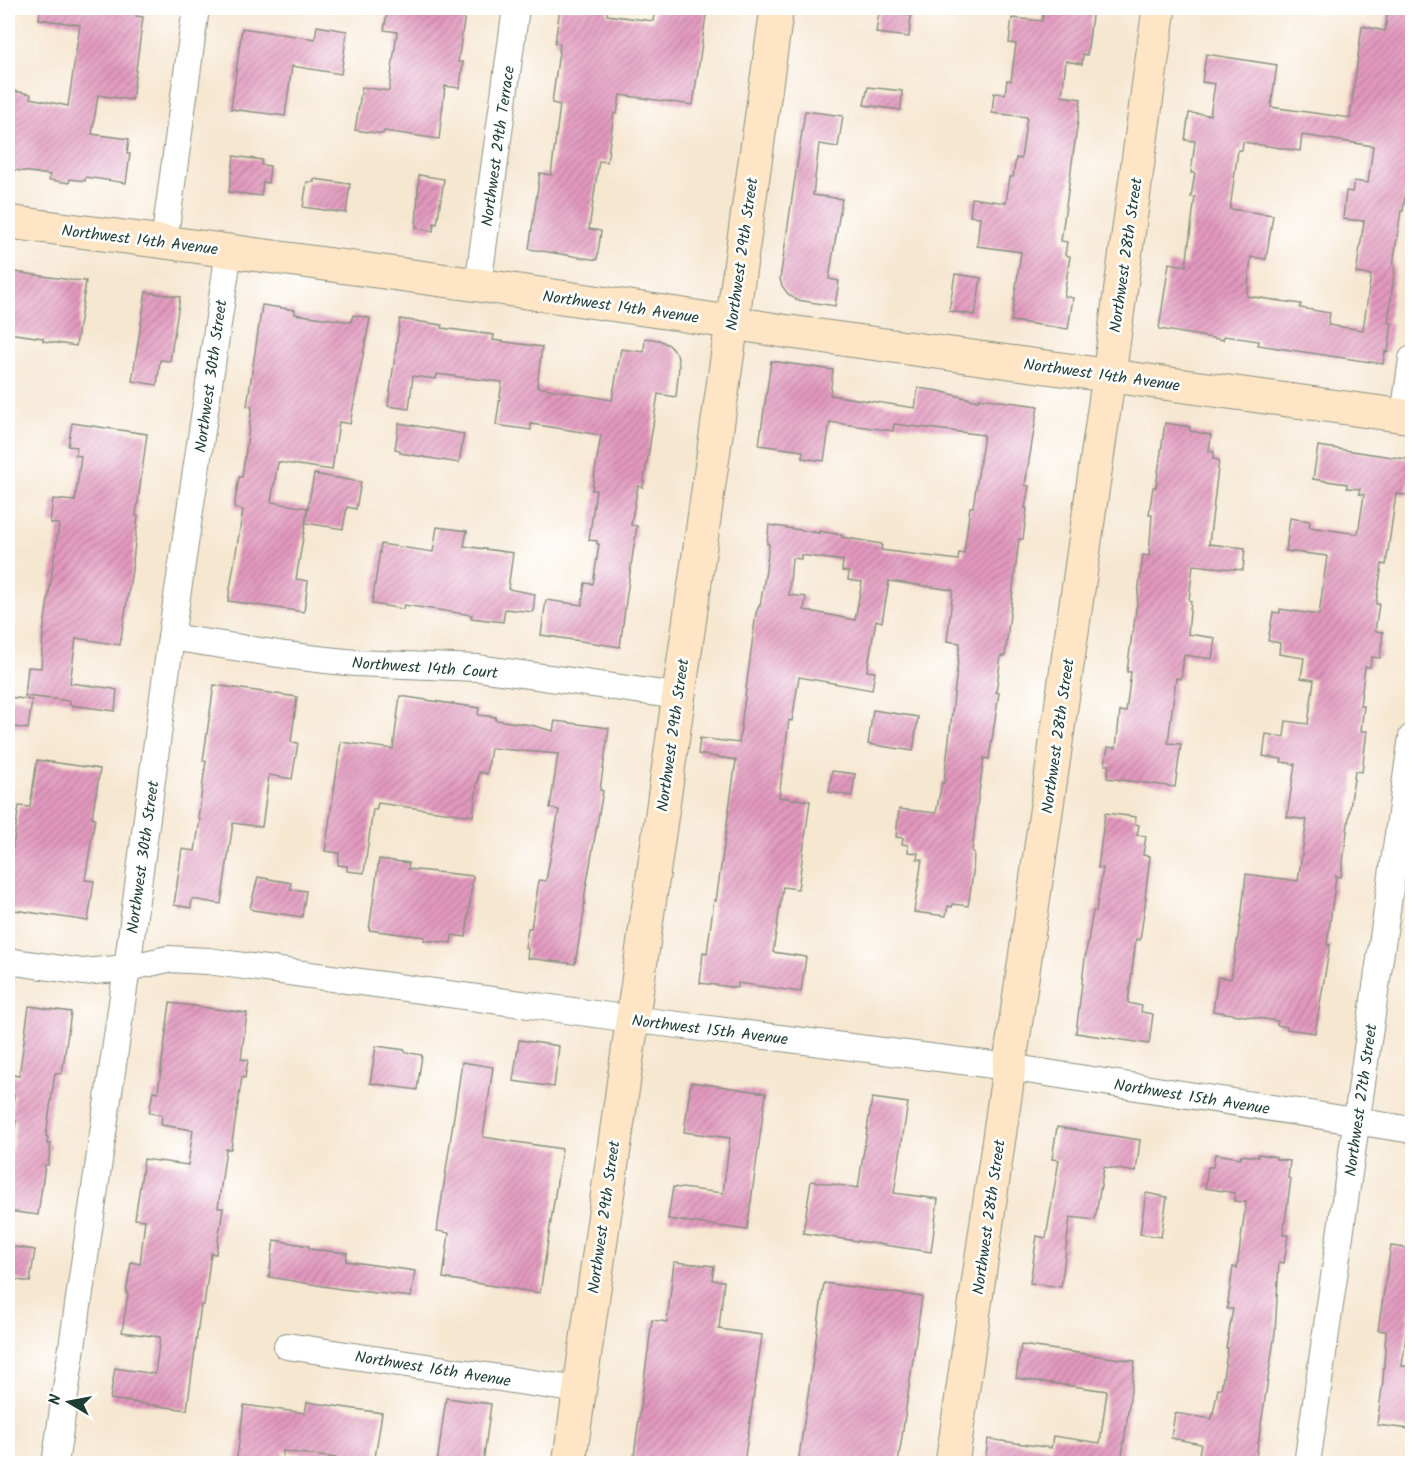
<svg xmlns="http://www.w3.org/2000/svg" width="1420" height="1471" viewBox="0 0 1420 1471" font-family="Kalam,sans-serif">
	<defs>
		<pattern id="building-hatch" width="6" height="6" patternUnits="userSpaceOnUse" patternTransform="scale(1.5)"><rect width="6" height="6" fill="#e399be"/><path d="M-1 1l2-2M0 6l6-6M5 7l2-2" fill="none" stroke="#b77e9b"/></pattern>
	</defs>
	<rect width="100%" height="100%" fill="#fff"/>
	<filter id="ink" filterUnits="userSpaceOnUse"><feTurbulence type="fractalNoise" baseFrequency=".0167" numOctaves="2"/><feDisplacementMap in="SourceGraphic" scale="12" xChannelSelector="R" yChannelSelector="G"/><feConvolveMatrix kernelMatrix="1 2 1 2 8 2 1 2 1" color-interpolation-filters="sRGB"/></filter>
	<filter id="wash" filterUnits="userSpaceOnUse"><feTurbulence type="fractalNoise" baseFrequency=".008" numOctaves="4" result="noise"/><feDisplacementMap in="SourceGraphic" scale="24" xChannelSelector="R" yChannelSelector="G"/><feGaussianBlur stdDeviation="1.35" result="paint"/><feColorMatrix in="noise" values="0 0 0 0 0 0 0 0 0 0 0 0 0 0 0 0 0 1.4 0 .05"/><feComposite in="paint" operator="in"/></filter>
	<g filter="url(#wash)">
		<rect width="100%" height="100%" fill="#f6e7d1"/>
		<g id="blocks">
			<g fill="url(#building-hatch)" fill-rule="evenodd">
				<path d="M40 8H137L136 16 143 17 132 100 98 95 92 134 129 139 127 154H130L126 183 86 177 85 181 70 179 69 183 49 180 50 175 8 169V90L31 94 30 98 68 106 80 25 39 19Z"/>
				<path d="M388 8H466L458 62H463L460 88 445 86 439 139 384 131 383 134 355 130 362 87 389 91 397 32 384 30Z"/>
				<path d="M560 8H608L607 15 653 21 655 8H707L693 105 620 95 617 114 614 113 607 162 599 161 589 229 601 231 597 260 529 249 540 173 551 175 560 105 552 103 560 44 555 43Z"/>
				<path d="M1044 8H1093L1087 55 1083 54 1082 64 1066 61 1062 96 1081 99 1061 241 1067 242 1065 255 1070 256 1064 296 1073 298 1068 329 1011 321 1021 252 977 246 980 217 970 216 972 198 1006 203 1010 177H1013L1016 158 1021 159 1027 117 992 113 994 93 1005 94 1007 80 1011 81 1016 44 1009 43 1012 18 1042 21Z"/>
				<path d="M1388 8H1413V140L1403 211H1401L1393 265 1395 266 1388 323H1392L1388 352 1385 351 1383 364 1258 345 1259 341 1224 336 1223 340 1159 329 1169 263 1186 266 1195 197H1191L1195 173H1191L1195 141 1185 140 1189 113 1210 115 1215 84 1202 82 1206 54 1277 65 1271 107 1350 118 1362 26 1385 31ZM1302 135 1373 146 1368 183 1354 181 1352 192 1346 191 1343 219 1364 221 1356 273 1371 275 1363 330 1328 325 1330 313 1300 308 1301 304 1247 296 1251 257 1266 259 1273 215 1230 209 1238 150H1242L1243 142 1300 151Z"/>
				<path d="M879 11 911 15 909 37 876 33Z"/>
				<path d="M317 26 347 31 341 74 292 66 285 116 231 109 242 28 315 39Z"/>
				<path d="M868 87 902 91 901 110 864 105Z"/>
				<path d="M805 111 843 116 838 147 819 144 813 195 842 199 829 279 839 281 835 306 797 300 788 294 782 286 780 279Z"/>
				<path d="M234 156 262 160 261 165 270 166 268 183 263 182 261 196 229 192Z"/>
				<path d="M419 175 444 179 437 224 434 223 433 231 416 228Z"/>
				<path d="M314 179 350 184 346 213 303 207 307 182H314Z"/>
				<path d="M8 271 71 280 86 281 76 346 43 341V338L8 333Z"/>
				<path d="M955 274 981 278 975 315 949 311Z"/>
				<path d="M146 292 180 297 170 361 160 360 157 385 132 381Z"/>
				<path d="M262 305 295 310V314L351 322 353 315 370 318 350 424 339 422 332 470 278 462 271 502 308 508 296 579 308 581 304 612 228 601 243 510 234 508 239 477H242L252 407 247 406Z"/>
				<path d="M400 319 442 325V328L494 335 493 340 542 347 537 387 612 400 621 349 644 352 645 338 659 340 669 345 677 354 679 366 676 397 658 394 643 487 638 486 631 525 637 526 628 586 620 647 541 635 546 600 582 605 585 583 593 584 599 544H597V541L589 540 596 490H592L601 435 531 424V430L496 425 502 382 476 379 437 374 436 379 413 376 409 409 388 406Z"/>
				<path d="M771 361 833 370 830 395 915 408 918 388 939 391 978 401 979 398 1038 406 1025 485 1029 486 1025 508H1027L1023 539H1019L1005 656H1001L996 692 999 693 989 759 984 758 978 799 972 852H974L973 873 968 906 953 904 952 907 948 906 946 916 914 912 922 859H917L918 853 908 852V845L902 844 903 838 896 837 899 809 936 813 942 782 944 783 960 643 947 641 953 590 889 581 882 622 876 620 867 671 875 672 872 690 799 677 792 721 789 720 779 797 810 801 798 889 783 887 773 952 806 957 801 992 738 983V988L700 983 703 952 707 953 714 900 716 901 736 760 698 754 700 738 739 743 756 613 759 606H760L766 570 769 544H767L769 525 819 533V531L842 535V537L882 544 881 550 958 560 959 553 964 554 970 507H973L984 435 894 424 893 431 830 422 824 461 802 458 803 451 759 445ZM801 555 843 561 842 571 849 572 848 580 862 582 855 620 804 610 806 597 789 595 792 558 801 559Z"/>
				<path d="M72 423 147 434 136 516H138L132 570 120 645 76 638 70 683 109 688 117 690 115 711 70 705V701L25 696 28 667 41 668 43 634 59 524 50 523 53 499 75 501 81 456 75 455 77 447 68 446Z"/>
				<path d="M399 423 464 434 459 463 400 453V450L395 449Z"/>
				<path d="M1165 423 1190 427V431L1211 435 1209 451 1214 452 1213 459 1219 460 1209 544 1245 548 1243 570 1193 565 1189 600 1191 601 1188 634 1215 638 1212 659 1184 655 1181 679 1176 678 1168 743 1181 744 1175 787 1107 778 1109 765H1105L1108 747 1116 748 1120 711 1126 712 1131 672H1127L1132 633H1133L1143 555 1149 556 1152 515 1149 514 1153 487H1156Z"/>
				<path d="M1318 446 1412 460 1407 495 1396 494 1386 565 1382 564 1376 604H1379L1375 631 1383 632 1380 658 1372 657 1370 667H1365L1360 706H1364L1361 731H1367L1362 772 1355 771 1341 877 1336 876 1327 945H1330L1315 1033 1287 1029V1027L1277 1025 1278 1021 1213 1011 1218 977 1231 979 1242 911 1246 874 1298 881 1307 820 1287 817 1295 764 1281 762 1282 759 1263 756 1266 734 1284 737 1286 721 1308 724 1314 680 1301 678 1304 658 1279 654 1280 643 1268 641 1273 612 1280 613V609L1319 615 1327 556 1286 551 1290 518 1310 521 1309 527 1358 534 1364 495 1359 494 1360 489 1347 488V484L1313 479Z"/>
				<path d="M314 474 361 482 356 509 347 507 343 529 305 523Z"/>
				<path d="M437 527 467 531 464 546 513 553 508 589 535 594 533 612 505 609 503 622 471 618 472 615 404 605 403 609 372 604 381 544 433 552Z"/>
				<path d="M214 685 297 697 291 742 298 743 292 779 269 775 262 827 233 823 221 904 192 899 191 908 174 905 182 849 195 851 200 819 198 818 206 761H203Z"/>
				<path d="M400 696 479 708 478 715 496 717 495 720 531 725 553 731 555 721 609 728 600 790 603 791 585 893 584 912 575 964 527 958 528 949 525 948 528 928H531L539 880 546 881 559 810 550 808 558 754 491 748 487 774 479 772 473 816 378 803 376 810 373 809 364 873 347 871V866L338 865 339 853 325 851 341 742 393 749Z"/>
				<path d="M8 697 32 700 28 729 8 726Z"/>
				<path d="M873 710 918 717 913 751 868 744Z"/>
				<path d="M37 760 100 769 92 817 95 818 85 880 94 881 88 921 8 909V857L11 858 19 806 30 807Z"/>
				<path d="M832 771 855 774 852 796 829 792Z"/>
				<path d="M1105 813 1136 817 1135 824 1139 825 1137 835 1146 836 1143 855 1150 856 1145 898H1146L1140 940 1136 939 1128 1003 1142 1006 1141 1012 1153 1014 1149 1044 1076 1033 1085 958 1093 911H1096L1103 868H1098Z"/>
				<path d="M379 859 409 863 408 869 473 876 466 937 452 935 451 943 424 940 425 937 369 930Z"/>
				<path d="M258 877 291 883V889L306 891 302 917 253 910 250 908Z"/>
				<path d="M170 1003 247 1013 241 1059 248 1060 245 1078 242 1077 231 1149H226L218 1208H223L216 1254 211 1253 204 1305H201L187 1410 110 1399 115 1368 155 1374 160 1337 122 1332 128 1294H126L131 1262 140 1264 145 1220 135 1219 144 1159 188 1165 193 1130 161 1125 162 1115 149 1113 153 1091 158 1092Z"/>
				<path d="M29 1006 71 1012 62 1074 55 1073 46 1136 48 1137 47 1144H51L48 1165H45L38 1215 8 1211V1178L16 1121H11L14 1095 8 1094V1074L19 1076Z"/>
				<path d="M519 1040 559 1046 554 1087 513 1081Z"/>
				<path d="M376 1046 405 1050V1052L422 1055 417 1090 370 1083Z"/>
				<path d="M462 1062 493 1067 483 1137 562 1149 540 1293 443 1278 449 1233 437 1231Z"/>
				<path d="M691 1082 766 1093 747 1230 668 1219 673 1187 723 1193 730 1138 684 1132Z"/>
				<path d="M872 1098 908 1103 894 1193 938 1199 931 1252 803 1233 811 1181 858 1188Z"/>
				<path d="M1057 1127 1140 1140 1136 1172 1104 1167 1095 1220 1070 1217 1061 1287 1030 1283 1037 1236 1046 1238 1059 1160 1052 1159Z"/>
				<path d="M1215 1154 1241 1158V1155L1258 1157V1154L1276 1157V1159L1290 1161 1288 1178 1291 1179 1283 1235H1288L1284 1263 1279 1262 1275 1333 1255 1464H1197L1201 1444 1171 1438 1175 1413 1212 1419 1218 1389H1221L1228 1348H1226L1233 1309H1227L1233 1267 1237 1268 1246 1202 1234 1201 1235 1193 1205 1188 1208 1167H1213Z"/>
				<path d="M1146 1193 1167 1197 1161 1237 1140 1234Z"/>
				<path d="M274 1240 309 1246V1249L347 1253 346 1261 415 1271 411 1297 341 1289 269 1277Z"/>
				<path d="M8 1246 35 1250 30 1282 8 1278Z"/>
				<path d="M1391 1246 1413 1249V1285L1402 1366 1413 1367V1409L1410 1429 1377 1425 1383 1381 1386 1331 1378 1330Z"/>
				<path d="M674 1262 714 1266 712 1280 724 1281 719 1329 762 1335 744 1464H633L652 1320 667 1322Z"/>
				<path d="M824 1283 922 1297 898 1464H798Z"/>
				<path d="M1021 1345 1135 1361 1121 1464H985L988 1439 1051 1448 1053 1436 1100 1443 1107 1391 1016 1378Z"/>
				<path d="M446 1398 491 1404 483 1464H437Z"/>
				<path d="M307 1402 382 1413 374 1464H342L343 1459 283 1451 282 1464H236L244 1405 305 1413Z"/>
			</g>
		</g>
	</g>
	<g filter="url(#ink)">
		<use href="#blocks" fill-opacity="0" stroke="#8a9282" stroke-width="1.5"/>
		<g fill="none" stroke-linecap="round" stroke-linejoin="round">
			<g stroke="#8a9282" stroke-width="28">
				<g id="street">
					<path d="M164 242 196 8"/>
					<path d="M478 285 516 8"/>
					<path d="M1404 416 1412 359"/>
					<path d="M171 637 285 655 326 660 356 663 478 668 678 696"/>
					<path d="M8 961 83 972 127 968 168 959 208 961 631 1019 1009 1067 1412 1130"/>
					<path d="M287 1346 579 1390"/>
					<path d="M55 1464 127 968 171 637 229 251"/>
					<path d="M1307 1464 1412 737"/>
				</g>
			</g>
			<g stroke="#8a9282" stroke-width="35">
				<g id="secondary">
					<path d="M8 222 164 242 478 285 678 314 783 331 1412 417"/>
					<path d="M569 1464 777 8"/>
					<path d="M952 1464 1109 375 1159 8"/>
				</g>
			</g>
			<use href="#street" stroke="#fff" stroke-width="26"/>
			<use href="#secondary" stroke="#fde5c5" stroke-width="33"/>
		</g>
	</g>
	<g text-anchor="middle" stroke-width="5" stroke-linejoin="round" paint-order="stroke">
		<g font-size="16" fill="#1f3d34" stroke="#fff">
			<text transform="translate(497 146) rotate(-82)" y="6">Northwest 29th Terrace</text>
			<text transform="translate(140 239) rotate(7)" y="6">Northwest 14th Avenue</text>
			<text transform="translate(741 254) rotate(-82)" y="6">Northwest 29th Street</text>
			<text transform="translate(1125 255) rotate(-82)" y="6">Northwest 28th Street</text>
			<text transform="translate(621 306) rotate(8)" y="6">Northwest 14th Avenue</text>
			<text transform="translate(1102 374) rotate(8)" y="6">Northwest 14th Avenue</text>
			<text transform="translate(210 376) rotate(-82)" y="6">Northwest 30th Street</text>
			<text transform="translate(425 667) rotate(4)" y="6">Northwest 14th Court</text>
			<text transform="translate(672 735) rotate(-82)" y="6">Northwest 29th Street</text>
			<text transform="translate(1057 736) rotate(-82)" y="6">Northwest 28th Street</text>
			<text transform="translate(142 857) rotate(-82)" y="6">Northwest 30th Street</text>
			<text transform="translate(710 1029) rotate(7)" y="6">Northwest 15th Avenue</text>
			<text transform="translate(1192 1096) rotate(9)" y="6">Northwest 15th Avenue</text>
			<text transform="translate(1360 1100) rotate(-82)" y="6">Northwest 27th Street</text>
			<text transform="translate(603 1217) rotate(-82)" y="6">Northwest 29th Street</text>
			<text transform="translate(988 1217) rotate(-82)" y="6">Northwest 28th Street</text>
			<text transform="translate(433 1368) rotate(9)" y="6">Northwest 16th Avenue</text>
		</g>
	</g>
	<rect width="1420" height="1471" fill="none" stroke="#fff" stroke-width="30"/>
	<g transform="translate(69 1402) rotate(280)" stroke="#ffffff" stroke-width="4.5" paint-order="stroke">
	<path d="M0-4.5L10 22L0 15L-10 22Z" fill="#1f3d34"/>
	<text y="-9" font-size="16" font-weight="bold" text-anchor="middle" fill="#1f3d34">N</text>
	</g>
</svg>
